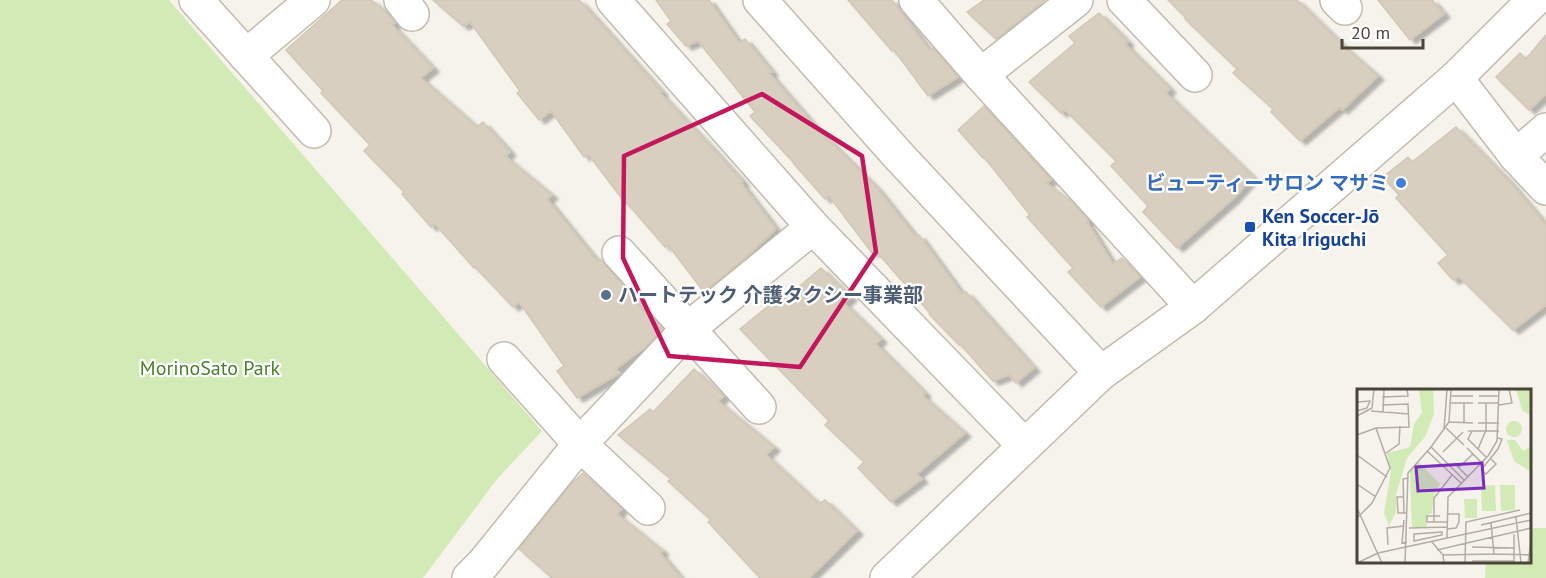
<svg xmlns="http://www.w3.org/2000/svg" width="1546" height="578" viewBox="0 0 1546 578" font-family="'PT Sans','Noto Sans JP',sans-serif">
	<defs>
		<filter id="shadow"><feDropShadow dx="6" dy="4" stdDeviation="1.5" flood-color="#0004"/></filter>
	</defs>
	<rect width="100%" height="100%" fill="#f6f3ec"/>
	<g fill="#d2eab5">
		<path d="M0 0H169L542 431 497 479 423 578H0Z"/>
		<path d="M1530 528H1546V578H1485L1486 562H1530Z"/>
	</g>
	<g fill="#d8cfc1" stroke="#d3c7b4" stroke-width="1.5" filter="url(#shadow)">
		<path d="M342 0H371L386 11 395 23 392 25 433 68 421 78 477 127 483 122 510 152 505 156 552 195 547 199 597 261 600 259 604 263 624 286 621 288 662 329 649 344 616 369 620 373 577 398 557 371 564 366 519 302 513 307 475 267 474 268 435 224 431 227 402 194 404 192 364 151 370 145 321 93 323 91 286 50Z"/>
		<path d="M433 0H579L662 92 660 93 715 151 743 182 741 183 776 229 744 259 704 292 668 245 665 247 627 203 626 204 588 154 584 157 551 111 539 120 517 93 520 91 470 22 463 26Z"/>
		<path d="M656 0H709L739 43 745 39 772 72 769 73 827 140 828 139 876 187 916 237 919 235 962 294 966 292 1034 368 1016 383 1009 375 993 381 960 344 959 345 929 314 930 313 876 251 872 253 829 196 825 199 794 164H795L750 116 755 112 698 41 686 46 667 24 671 21Z"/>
		<path d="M848 0H892L929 50 933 48 958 77 928 96 894 50 892 51Z"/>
		<path d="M984 0H1045L996 39 967 12Z"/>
		<path d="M1168 0H1297L1347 49 1378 76 1342 110 1340 107 1300 141 1271 112 1273 109 1233 73 1237 69 1185 19 1186 18Z"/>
		<path d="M1378 0H1432L1444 14 1410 40Z"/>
		<path d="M1099 13 1128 42 1125 44 1170 89 1166 93 1253 177 1233 199 1177 248 1143 212 1148 206 1111 166 1116 161 1065 110 1061 113 1029 82 1075 43 1069 36Z"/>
		<path d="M1546 35V94L1529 110 1496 77 1520 53 1526 59Z"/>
		<path d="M984 106 1051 180 1046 183 1072 202 1089 220 1087 222 1113 264 1122 258 1140 277 1101 307 1068 272 1073 268 1027 217 1030 215 984 157 983 158 958 130Z"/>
		<path d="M1456 127 1509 181 1546 225V305L1513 330 1459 277 1453 280 1438 263 1448 255 1396 198 1399 195 1383 177 1408 157 1412 162Z"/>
		<path d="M821 268 851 297 844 303 881 339 876 344 925 393 923 396 965 433 917 474 922 479 891 502 858 468 864 462 825 425 829 421 740 329 772 303 775 307Z"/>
		<path d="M694 369 724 396 718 401 774 447 766 455 819 504 825 500 857 531 809 578H760L708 522 711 520 668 481 671 479 618 435 650 409 653 412Z"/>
		<path d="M583 473 622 509 617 514 663 551 660 553 681 578H552L519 549 571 484Z"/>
	</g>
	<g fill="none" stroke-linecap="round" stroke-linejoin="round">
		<g stroke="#c2bbae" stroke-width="36">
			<g id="minor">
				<path d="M196 0 314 131"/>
				<path d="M401 0 412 14"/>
				<path d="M613 0 813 227 1024 445"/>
				<path d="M760 0 897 154 1101 373"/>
				<path d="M916 0 981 75 1193 307"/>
				<path d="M1124 0 1195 75"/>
				<path d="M1337 0 1345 8"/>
				<path d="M246 56 313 0"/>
				<path d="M981 75 1076 0"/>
				<path d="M1456 78 1516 156 1546 188"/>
				<path d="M1516 156 1546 130"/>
				<path d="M619 253 759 407"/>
				<path d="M504 359 580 444 648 508"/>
				<path d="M469 578 483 564 580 444 688 329 813 227"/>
				<path d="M887 578 1101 373 1193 307 1456 78 1534 0"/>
			</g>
		</g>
		<use href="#minor" stroke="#fff" stroke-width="33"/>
	</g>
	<path fill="none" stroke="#c2185b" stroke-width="4.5" stroke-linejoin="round" d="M762 94 862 156 876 252 800 367 669 356 623 258 624 156Z"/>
	<circle fill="#3f7fe0" stroke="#fff" stroke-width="2" cx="1401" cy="183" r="6"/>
	<rect fill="#1a4fb4" stroke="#fff" stroke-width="2" x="1244" y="221" width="12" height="12" rx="3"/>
	<circle fill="#5c6f8a" stroke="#fff" stroke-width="2" cx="606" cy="295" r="6"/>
	<g text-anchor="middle" stroke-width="4.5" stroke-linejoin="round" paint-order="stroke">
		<g font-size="20" font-weight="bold" fill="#366cbe" stroke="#fff" text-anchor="end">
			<text x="1389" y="190">ビューティーサロン マサミ</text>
		</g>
		<g font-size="20" font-weight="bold" fill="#164399" stroke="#fff" text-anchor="start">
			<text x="1262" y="223">Ken Soccer-Jō<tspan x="1262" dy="23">Kita Iriguchi</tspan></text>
		</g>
		<g font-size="20" font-weight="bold" fill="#4e5e75" stroke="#fff" text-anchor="start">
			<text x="618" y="302">ハートテック 介護タクシー事業部</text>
		</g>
		<g font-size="20" fill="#4a7f2a" stroke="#fff">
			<text x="210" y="375">MorinoSato Park</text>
		</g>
	</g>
	<g transform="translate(1357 389)">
		<rect width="174" height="174" fill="#f6f3ec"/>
		<path d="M62 0H76L77 25 68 48 50 69 39 106V123L32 137 27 124 34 83 30 64 53 58 57 35 65 24ZM159 0H174V27L165 21ZM149 40a8 8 0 1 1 16 0a8 8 0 1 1-16 0ZM150 51H158L166 62 174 57V83L157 72ZM61 72 83 95 77 106 75 124 70 126V138H55L53 83ZM138 96 139 122H125L124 97ZM143 96H158V121L144 122ZM107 110H120V129H108Z" fill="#d2eab5"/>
		<path fill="none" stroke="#b2ada4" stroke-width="1.5" d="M94 0 92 33 74 58 107 91M94 7H116M122 7H142M25 8 51 7 50 0M0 13 13 12 10 19 0 22M94 14H116M121 14H142M142 16 155 14 152 0M14 22 52 25M26 24 27 0M0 27 15 19 17 0M92 33 116 34M107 34V14M121 34H142M19 39 52 38 51 15 25 16M89 39 107 56M87 41 90 0M111 42H142M115 42 111 50 130 69M0 46 19 39 33 79 15 114 0 129M110 59 125 74M121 60 129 41V14M70 62 104 94M86 63 106 43M29 64 42 55 43 37M0 66 30 88M97 74 111 88M101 79 116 65M124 81 141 60 145 50 141 49M124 81 129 85 139 75 134 70M0 95 19 108M47 108H40L41 124H49M0 119 25 174M47 124 46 90 51 89M90 125H102V133L99 139 90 140M83 127H70V133H90M159 128 164 174M47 131 45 154 50 153M77 133V109L95 86M134 134 137 165 174 166M124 136 174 124M52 139 90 138M85 143V146L57 152V145ZM90 150 91 108 131 67 140 52 142 0M75 153 86 166 87 174M31 156 30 139 47 137M115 158 157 159M80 161 174 139M21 164 174 131M86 166 137 165M115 172H157M0 174 21 164M48 174 51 84 74 58M108 174 109 133 163 121M157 174V145M171 174 174 152"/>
		<path fill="#7b2cbf" fill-opacity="0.15" stroke="#7b2cbf" stroke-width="3" d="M125 74 127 99 61 102 59 78Z"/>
		<rect width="174" height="174" fill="none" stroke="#4b4439" stroke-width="3"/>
	</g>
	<path d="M1342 39v9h81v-9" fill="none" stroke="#4b4439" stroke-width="3"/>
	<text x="1351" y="39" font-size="18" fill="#4b4439" stroke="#ffffff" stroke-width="4.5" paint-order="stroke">20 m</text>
</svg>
